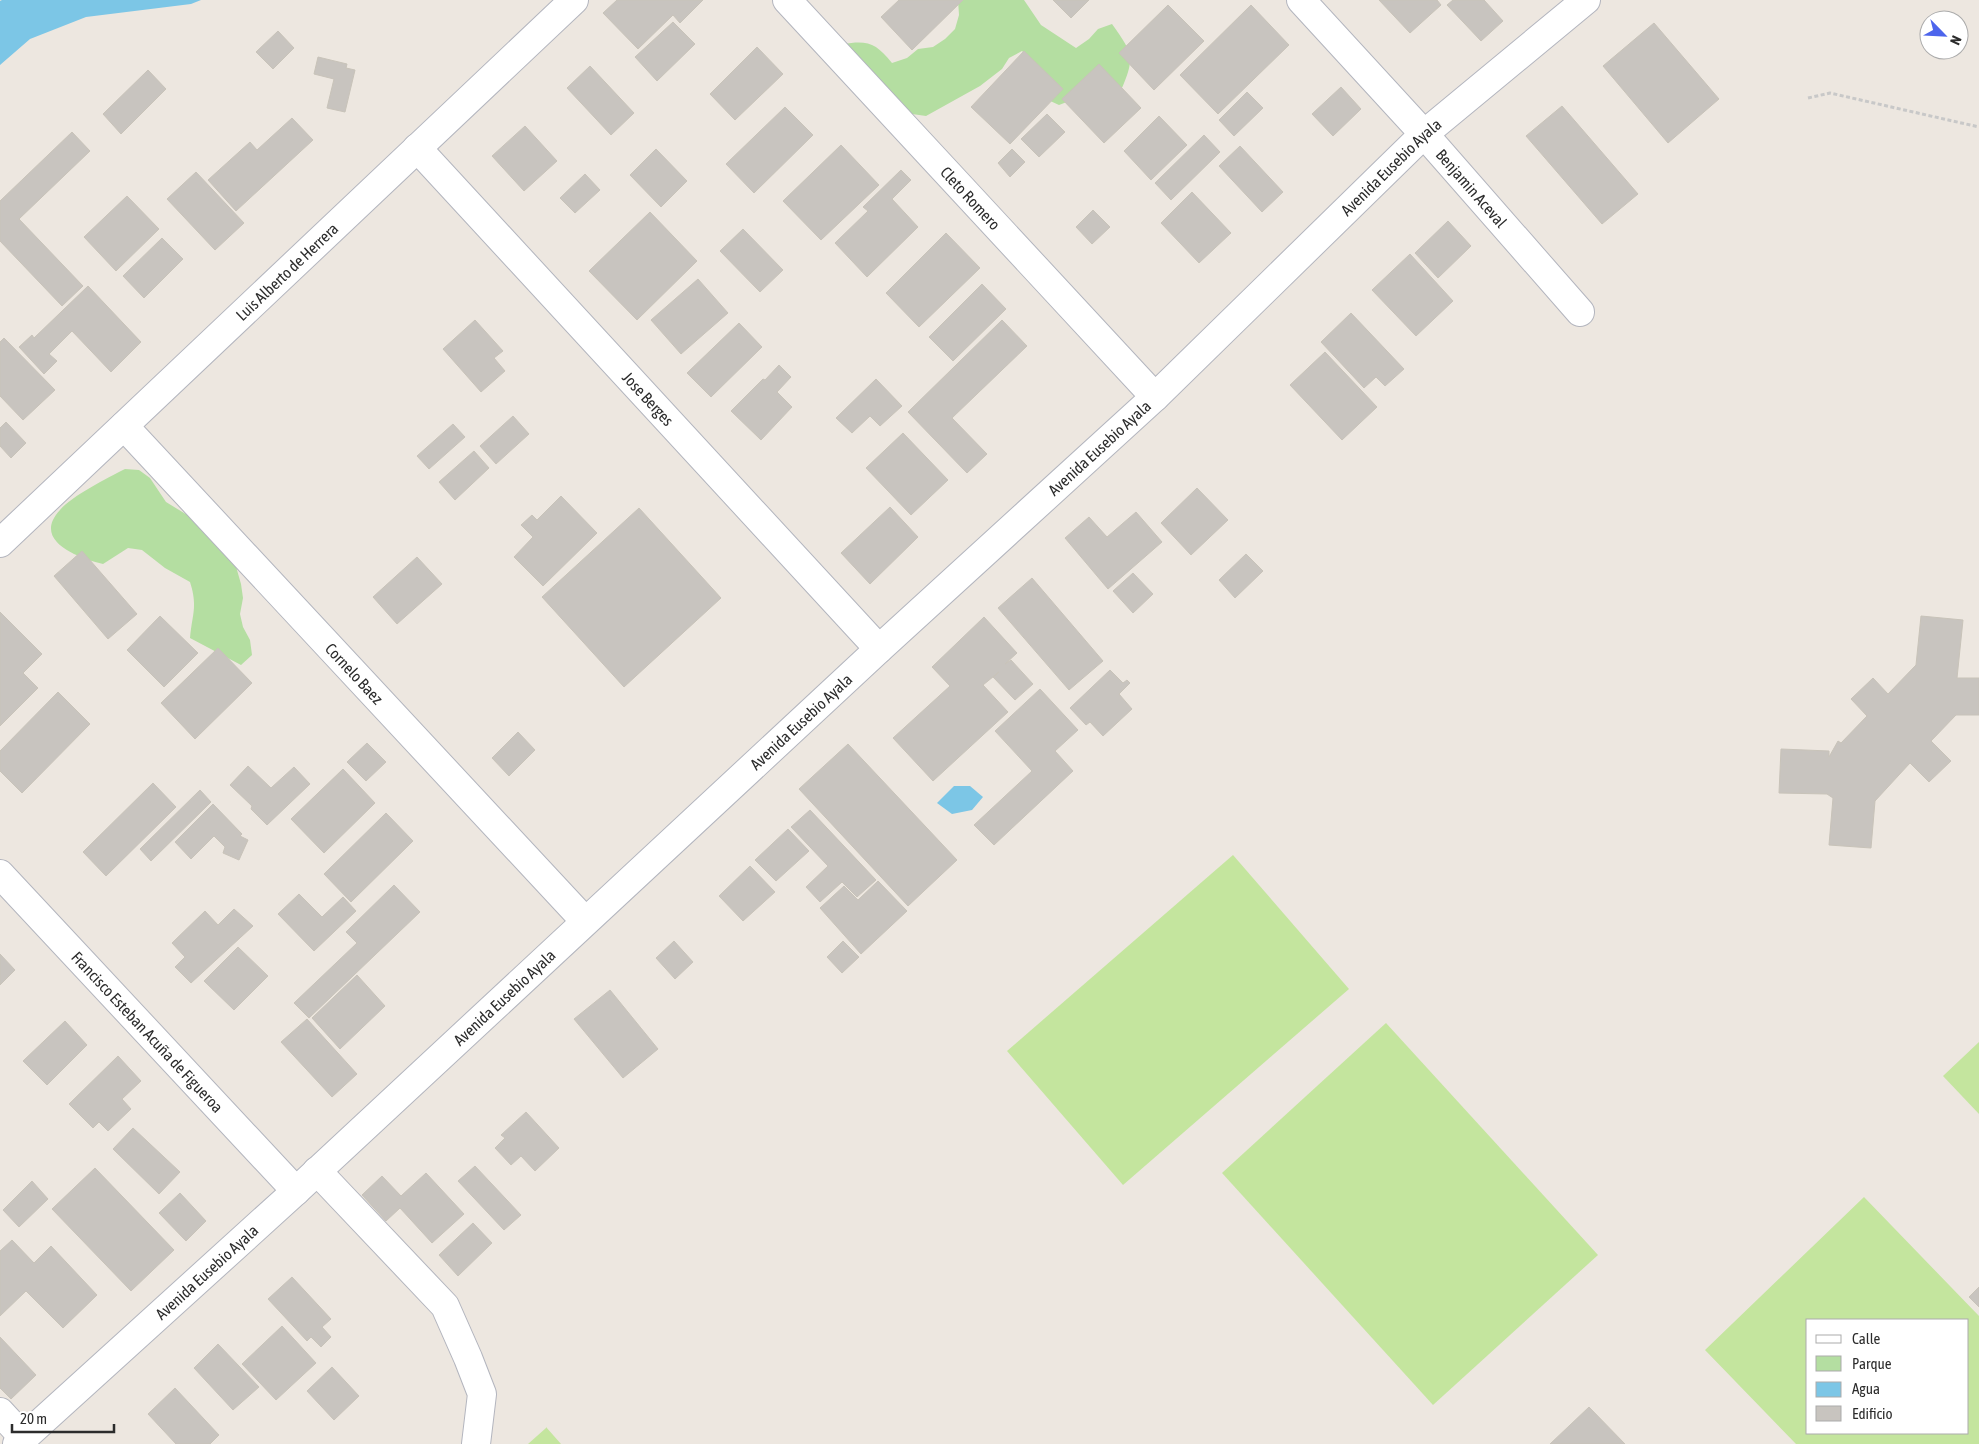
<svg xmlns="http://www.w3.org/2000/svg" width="1979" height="1444" viewBox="0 0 1979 1444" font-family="'Asap Condensed',sans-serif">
	<rect width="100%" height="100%" fill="#ede7e0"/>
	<g fill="#b4dea1">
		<path d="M958 0H1024L1041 25 1076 48 1089 39 1098 29 1112 24C1131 51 1136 56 1122 88L1072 100 1059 105 1046 99 1032 61 1022 51 1009 58 1002 69 980 86 926 116 912 114 863 84 843 44C868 40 876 43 892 63L907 58 918 49 933 47 945 39 955 29 959 15Z"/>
		<path d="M125 469 139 470 150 478 166 502 202 524 233 556 241 584 243 598 240 614 243 627 250 640 252 655 241 665 190 638C192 614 198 607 190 582L165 568 142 550 128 548 103 564C79 558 31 541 60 510 72 496 107 478 125 469Z"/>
	</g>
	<g fill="#c4e59e" fill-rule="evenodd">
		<path d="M1233 855 1349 989 1123 1185 1007 1051Z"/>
		<path d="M1386 1023 1598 1255 1433 1405 1222 1173Z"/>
		<path d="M1979 1042V1114L1943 1076Z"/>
		<path d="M1864 1197 1979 1316V1444H1796L1705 1350ZM1808 1320H1968V1433H1808Z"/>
		<path d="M546 1427 561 1444H528L546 1428Z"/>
	</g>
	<g fill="#7cc6e6">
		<path d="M2 0H201L191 4 86 17 30 39 0 65V1Z"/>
		<path d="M954 786H970L983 797 972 810 952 814 937 803Z"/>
	</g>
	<g fill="#c8c4bf" stroke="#c8c3b9">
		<path d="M617 0H703L680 23 673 15 638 49 603 13Z"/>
		<path d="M899 0H963L912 50 881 17Z"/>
		<path d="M1053 0H1089L1071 18Z"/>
		<path d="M1379 0H1437L1441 5 1410 33Z"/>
		<path d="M1453 0H1484L1503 21 1481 41 1447 5Z"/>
		<path d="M1168 5 1204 41 1154 90 1119 53Z"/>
		<path d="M1251 5 1289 45 1218 114 1180 75Z"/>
		<path d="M673 22 695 44 657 81 635 57Z"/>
		<path d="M1654 23 1719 99 1668 143 1603 66Z"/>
		<path d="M278 31 294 48 273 69 256 52Z"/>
		<path d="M757 47 783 74 735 120 710 94Z"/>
		<path d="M1024 51 1063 89 1010 144 971 107Z"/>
		<path d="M318 57 347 64 346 68 355 70 345 112 327 108 334 79 314 74Z"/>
		<path d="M1099 64 1141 108 1104 143 1062 99Z"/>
		<path d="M590 66 634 113 611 135 567 88Z"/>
		<path d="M148 70 166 89 121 134 103 114Z"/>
		<path d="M1341 87 1361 109 1333 136 1312 114Z"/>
		<path d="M1247 92 1263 108 1234 136 1219 120Z"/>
		<path d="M1562 106 1638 194 1602 224 1526 136Z"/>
		<path d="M785 107 813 135 754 193 726 164Z"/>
		<path d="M1047 114 1065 132 1039 157 1021 139Z"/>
		<path d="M1159 116 1187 145 1151 180 1124 151Z"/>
		<path d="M292 118 313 140 236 211 208 180 250 142 257 150Z"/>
		<path d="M525 126 557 161 524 191 492 156Z"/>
		<path d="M72 132 90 151 19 219 83 286 62 306 0 241V201Z"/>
		<path d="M1204 135 1220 152 1171 200 1155 183Z"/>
		<path d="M841 145 879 185 821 240 783 201Z"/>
		<path d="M1240 146 1283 192 1262 212 1219 166Z"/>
		<path d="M656 149 687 181 661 207 630 175Z"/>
		<path d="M1012 149 1025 162 1010 177 998 163Z"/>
		<path d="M901 170 911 180 892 199 918 227 867 277 835 243 868 211 863 207Z"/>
		<path d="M196 172 244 223 215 250 167 199Z"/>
		<path d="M585 174 600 190 575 213 560 198Z"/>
		<path d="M1192 192 1231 233 1199 263 1161 223Z"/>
		<path d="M127 196 159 229 116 271 84 237Z"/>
		<path d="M1093 210 1110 227 1092 244 1076 227Z"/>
		<path d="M650 212 697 261 637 320 589 271Z"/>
		<path d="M1448 221 1471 246 1438 278 1415 253Z"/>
		<path d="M743 229 783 270 760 292 720 251Z"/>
		<path d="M946 233 980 268 919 327 886 293Z"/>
		<path d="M162 238 183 259 144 298 123 276Z"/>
		<path d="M1410 254 1453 301 1416 336 1372 290Z"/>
		<path d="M698 279 728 313 681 354 651 320Z"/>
		<path d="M982 284 1006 309 953 361 929 337Z"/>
		<path d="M88 286 141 342 111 372 72 331 49 354 57 361 44 374 19 347 32 335 34 338Z"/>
		<path d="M1351 313 1404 369 1385 386 1376 377 1364 388 1321 342Z"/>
		<path d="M475 320 503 351 494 358 505 371 481 392 443 349Z"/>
		<path d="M1002 320 1027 346 952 418 987 454 967 473 908 412Z"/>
		<path d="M739 323 762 347 711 397 687 373Z"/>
		<path d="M4 338 55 390 23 420 0 396V342Z"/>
		<path d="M1325 352 1377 407 1342 440 1290 385Z"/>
		<path d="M779 365 791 377 777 392 792 407 761 440 731 411 763 379 765 380Z"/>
		<path d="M876 379 902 406 880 426 870 416 852 433 836 418Z"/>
		<path d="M513 416 529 434 496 464 480 446Z"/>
		<path d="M6 422 26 443 11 458 0 446V428Z"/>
		<path d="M453 424 465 437 429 469 417 456Z"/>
		<path d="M903 433 948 480 911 515 866 468Z"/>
		<path d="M474 451 489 468 455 500 439 482Z"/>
		<path d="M1197 488 1228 520 1191 555 1161 523Z"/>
		<path d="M561 496 597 533 543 586 514 557 533 537 521 525 532 515 537 520Z"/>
		<path d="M890 507 918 537 870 584 841 553Z"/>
		<path d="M639 508 721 598 624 687 542 597Z"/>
		<path d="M1136 512 1162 542 1108 589 1065 538 1089 517 1107 537Z"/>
		<path d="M82 551 137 614 108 639 54 576Z"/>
		<path d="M1246 554 1263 571 1235 598 1219 580Z"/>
		<path d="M417 557 442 584 397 624 373 597Z"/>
		<path d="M1133 573 1153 594 1133 613 1113 591Z"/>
		<path d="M1032 578 1103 661 1069 690 998 608Z"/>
		<path d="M0 612 42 654 23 673 38 688 0 726Z"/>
		<path d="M160 616 198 653 164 687 127 650Z"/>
		<path d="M1921 616 1963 620 1957 678H1979V715H1956L1931 741 1951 761 1929 782 1910 763 1875 801 1871 848 1829 845 1833 798 1827 794 1779 793 1781 749 1829 751V757L1838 741 1841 743 1867 716 1851 699 1873 678 1888 694 1916 665Z"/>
		<path d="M984 617 1017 653 1005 664 1011 660 1033 684 1015 700 993 677 999 672 983 685 1008 712 933 781 893 738 950 686 932 667Z"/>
		<path d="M218 648 252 683 195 739 161 703Z"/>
		<path d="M1110 670 1123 683 1127 680 1130 683 1119 694 1132 709 1103 736 1090 722 1086 725 1070 708Z"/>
		<path d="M1040 689 1078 730 1055 751 1073 771 994 845 974 825 1032 771 995 731Z"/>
		<path d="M58 692 90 724 22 793 0 771V751Z"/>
		<path d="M518 732 535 750 509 776 492 758Z"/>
		<path d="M367 743 386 762 366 781 347 762Z"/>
		<path d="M848 744 957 860 908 906 799 789Z"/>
		<path d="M248 766 271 788 294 767 310 784 267 825 251 809 252 806 230 785Z"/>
		<path d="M343 769 375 803 324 853 291 819Z"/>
		<path d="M153 783 176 807 106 876 83 852Z"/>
		<path d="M200 790 211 802 151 861 140 849Z"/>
		<path d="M213 804 242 834 240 836 248 840 239 860 223 853 225 847 214 836 191 859 175 842Z"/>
		<path d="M810 810 876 880 857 897 842 882 820 902 806 887 828 866 791 827Z"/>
		<path d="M386 813 413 841 351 902 324 874Z"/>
		<path d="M788 829 809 851 776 881 755 860Z"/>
		<path d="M750 866 775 892 743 921 719 896Z"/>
		<path d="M878 881 907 911 861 954 820 908 844 886 858 900Z"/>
		<path d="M394 885 420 912 309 1018 294 1003 357 943 346 932Z"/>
		<path d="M299 894 322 917 343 897 356 911 314 951 278 914Z"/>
		<path d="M234 909 253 926 191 983 175 967 185 957 172 943 205 911 218 925Z"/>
		<path d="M674 941 693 962 675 979 656 958Z"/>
		<path d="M843 941 859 957 842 973 827 957Z"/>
		<path d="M238 947 268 976 234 1010 204 981Z"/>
		<path d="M0 954 15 970 0 985Z"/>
		<path d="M357 975 385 1006 340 1049 312 1018Z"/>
		<path d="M610 990 658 1049 623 1078 574 1019Z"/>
		<path d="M307 1019 357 1074 332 1097 281 1042Z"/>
		<path d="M65 1021 87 1045 47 1085 23 1061Z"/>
		<path d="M118 1056 141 1081 122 1099 131 1109 108 1131 99 1122 93 1128 69 1104Z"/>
		<path d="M526 1112 559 1148 535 1171 521 1156 511 1165 495 1148 505 1138 501 1135Z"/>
		<path d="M133 1128 180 1172 159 1194 113 1149Z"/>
		<path d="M475 1166 521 1215 504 1230 458 1181Z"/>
		<path d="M95 1168 174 1250 131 1291 52 1209Z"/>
		<path d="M426 1173 464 1214 432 1243 400 1208 386 1221 362 1195 382 1176 401 1196Z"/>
		<path d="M32 1181 48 1199 19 1227 3 1210Z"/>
		<path d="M180 1193 206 1221 186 1241 159 1213Z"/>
		<path d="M473 1223 492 1243 458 1276 439 1255Z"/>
		<path d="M12 1240 34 1263 51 1246 97 1295 63 1328 26 1291 0 1316V1251Z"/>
		<path d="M292 1277 331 1319 322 1327 331 1337 321 1347 311 1337 307 1341 268 1299Z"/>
		<path d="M1979 1287V1307L1969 1297Z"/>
		<path d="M282 1326 316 1363 276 1400 242 1364Z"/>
		<path d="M0 1337 36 1375 11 1399 0 1388Z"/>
		<path d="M218 1344 259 1387 233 1410 194 1368Z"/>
		<path d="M332 1367 359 1396 334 1420 307 1391Z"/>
		<path d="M175 1388 219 1435 210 1444H176L148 1414Z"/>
		<path d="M1589 1407 1625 1444H1550Z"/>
	</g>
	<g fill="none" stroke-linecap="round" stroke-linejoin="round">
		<g stroke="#b3b5be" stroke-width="30">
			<g id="minor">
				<path id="s1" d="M787 0 1155 397"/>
				<path id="s2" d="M1301 0 1424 134 1580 312"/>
				<path id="s3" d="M417 148 879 649"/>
				<path id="s4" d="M124 426 585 921"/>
				<path id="s5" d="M0 543 574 0"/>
				<path id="s6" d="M0 874 296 1191"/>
				<path d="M317 1171 445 1306 468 1358 482 1394 476 1444"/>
				<path d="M0 1412 24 1438"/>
				<path id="s7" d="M17 1444 296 1191 879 649 1155 397 1424 134 1586 0"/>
			</g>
		</g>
		<path stroke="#c8c8c8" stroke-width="3" stroke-dasharray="4 2.5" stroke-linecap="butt" d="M1808 98 1830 93 1979 127"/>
		<use href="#minor" stroke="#fff" stroke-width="28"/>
	</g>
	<g text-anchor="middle" stroke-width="4" stroke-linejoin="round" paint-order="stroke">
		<g font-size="16" fill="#2c2c2c" stroke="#fff">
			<text dy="6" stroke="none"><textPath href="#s7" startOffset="1876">Avenida Eusebio Ayala</textPath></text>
			<text dy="6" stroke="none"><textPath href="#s2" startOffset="254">Benjamin Aceval</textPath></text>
			<text dy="6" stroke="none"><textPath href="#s1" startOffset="270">Cleto Romero</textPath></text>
			<text dy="6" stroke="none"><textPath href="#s5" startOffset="395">Luis Alberto de Herrera</textPath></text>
			<text dy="6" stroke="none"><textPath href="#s3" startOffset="341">Jose Berges</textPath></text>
			<text dy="6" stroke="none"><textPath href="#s7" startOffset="1471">Avenida Eusebio Ayala</textPath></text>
			<text dy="6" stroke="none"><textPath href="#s4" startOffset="338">Cornelo Baez</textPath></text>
			<text dy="6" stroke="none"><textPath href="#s7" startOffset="1066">Avenida Eusebio Ayala</textPath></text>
			<text dy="6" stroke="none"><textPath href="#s7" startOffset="661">Avenida Eusebio Ayala</textPath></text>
			<text dy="6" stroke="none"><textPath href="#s6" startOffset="216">Francisco Esteban Acuña de Figueroa</textPath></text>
			<text dy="6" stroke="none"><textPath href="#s7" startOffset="256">Avenida Eusebio Ayala</textPath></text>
		</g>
	</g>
	<rect x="1806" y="1319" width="162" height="115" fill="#ffffff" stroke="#ababab"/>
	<rect x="1816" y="1335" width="25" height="8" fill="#ffffff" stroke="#ababab"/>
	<text x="1852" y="1344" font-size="15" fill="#2c2c2c">Calle</text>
	<rect x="1816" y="1356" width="25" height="15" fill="#b4dea1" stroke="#ababab"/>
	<text x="1852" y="1369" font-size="15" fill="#2c2c2c">Parque</text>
	<rect x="1816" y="1382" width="25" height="15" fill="#7cc6e6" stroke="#ababab"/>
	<text x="1852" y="1394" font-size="15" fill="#2c2c2c">Agua</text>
	<rect x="1816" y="1406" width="25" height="15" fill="#c8c4bf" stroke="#ababab"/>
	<text x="1852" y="1419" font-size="15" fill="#2c2c2c">Edificio</text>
	<g transform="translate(1944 35) rotate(114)"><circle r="24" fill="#ffffff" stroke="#ababab"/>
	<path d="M0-4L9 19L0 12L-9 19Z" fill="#4d65ec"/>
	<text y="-8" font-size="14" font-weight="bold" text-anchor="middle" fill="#2c2c2c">N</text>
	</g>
	<path d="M12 1424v8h102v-8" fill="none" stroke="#2c2c2c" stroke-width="2.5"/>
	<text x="20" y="1424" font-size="15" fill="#2c2c2c" stroke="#ffffff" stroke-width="4" paint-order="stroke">20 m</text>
</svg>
